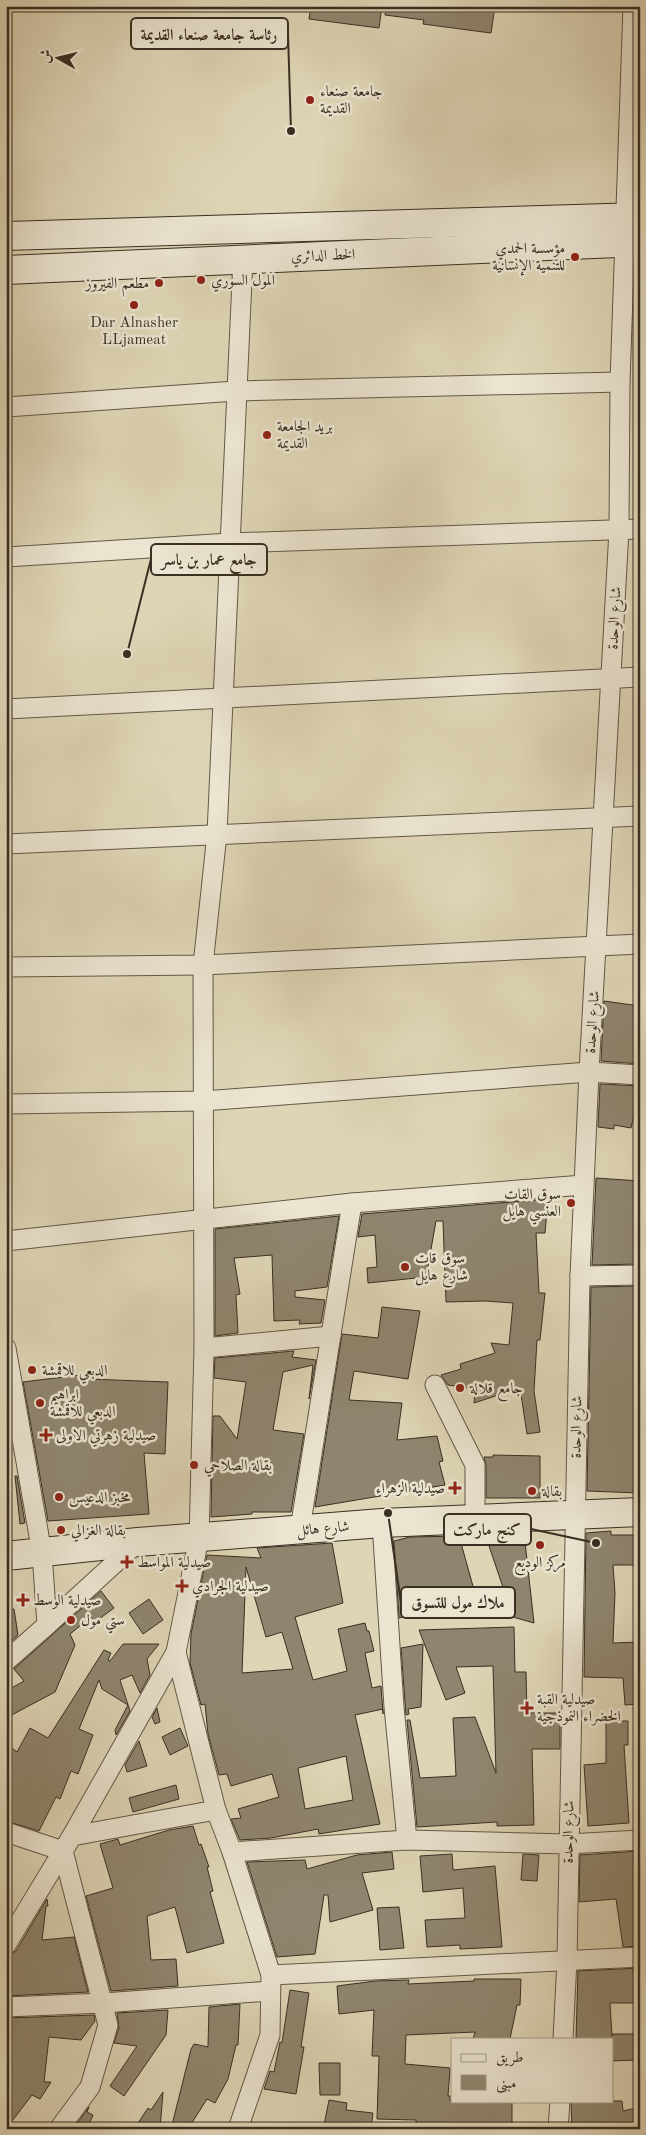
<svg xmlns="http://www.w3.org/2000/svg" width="646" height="2135" viewBox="0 0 646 2135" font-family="'Old Standard TT',Amiri,serif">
	<rect width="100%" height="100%" fill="#ded5b6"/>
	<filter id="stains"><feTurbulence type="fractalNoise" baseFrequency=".004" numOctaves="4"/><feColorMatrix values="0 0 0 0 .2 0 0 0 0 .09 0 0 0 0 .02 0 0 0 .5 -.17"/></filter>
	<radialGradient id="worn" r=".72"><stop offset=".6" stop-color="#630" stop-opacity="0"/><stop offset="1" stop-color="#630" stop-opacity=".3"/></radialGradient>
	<g fill="#8f856f" stroke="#392f22" fill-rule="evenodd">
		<path d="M311 6H382L379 28 309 19Z"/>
		<path d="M386 6H495L491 33 423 24 424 20 385 15Z"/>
		<path d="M604 1001 640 1006V1064L601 1061Z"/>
		<path d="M600 1084 640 1086 631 1128 614 1125V1129L598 1127Z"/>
		<path d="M596 1178 640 1181V1264L592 1265Z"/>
		<path d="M548 1199 545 1233H536L539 1293H545L540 1340H537L534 1391 540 1432 527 1434 520 1388 474 1403 475 1389 448 1385 441 1375 461 1369 460 1364 495 1353 491 1343 509 1345 513 1303 485 1301 446 1302 443 1221H436L426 1277 368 1283 367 1268 377 1267 375 1235 358 1237 362 1214Z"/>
		<path d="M339 1216 327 1287 295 1291V1297L325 1300 321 1323 299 1324 300 1320 274 1321 272 1255 234 1258 240 1294 236 1295 238 1333 215 1336V1229Z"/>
		<path d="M640 1286V1312H636V1359H640V1493L587 1491 591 1287Z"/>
		<path d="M382 1307 420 1311 408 1379 354 1371 349 1400 402 1403 397 1440 437 1436 443 1461 439 1462 445 1485 315 1507 342 1334 378 1338Z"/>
		<path d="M294 1351 292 1357 316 1360 309 1399 313 1365 283 1372 273 1430 304 1434 291 1512H252V1514L211 1517 213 1416H220L237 1439 246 1382 214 1378 215 1358Z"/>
		<path d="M87 1374 88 1379 168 1382 165 1454 144 1453 149 1514 48 1521 23 1382Z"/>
		<path d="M493 1455 540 1456V1498H486V1465L484 1457H493Z"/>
		<path d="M15 1476H17L25 1523 20 1524Z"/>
		<path d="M611 1531V1535H640V1565H613L615 1593 613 1643 640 1642V1704L625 1705 623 1678 584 1677 586 1533Z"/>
		<path d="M524 1533 534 1623 513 1617 485 1534Z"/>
		<path d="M459 1536 476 1597 399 1618 394 1541 410 1537Z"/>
		<path d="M332 1543 343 1603 295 1617 313 1680 347 1671 338 1629 365 1623 367 1631H369L374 1651 365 1653 372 1688 381 1686 383 1714V1709L355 1715 380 1824 319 1834 318 1829 271 1838 240 1840 231 1819 241 1818 238 1809 279 1797 272 1774 231 1786 227 1774 219 1775 208 1734 205 1704 201 1705 190 1663 191 1634 207 1555 261 1558 257 1548ZM246 1567 266 1637 282 1632 293 1669 242 1673ZM346 1756 353 1800 305 1809 298 1768Z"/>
		<path d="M101 1591 114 1608 95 1622 91 1617 70 1634 75 1645 55 1692 6 1718V1691L24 1681 14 1669Z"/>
		<path d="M149 1599 163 1620 143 1634 129 1613Z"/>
		<path d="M6 1609H14L18 1635 6 1646Z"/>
		<path d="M514 1627 515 1672H526L527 1713H560V1749H532L534 1825 497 1826V1822L417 1827 407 1720H410L420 1778 456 1776 453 1718 475 1717 496 1773 493 1666 456 1667 465 1693 446 1700 419 1630Z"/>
		<path d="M123 1644H159L147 1659 150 1675 140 1693 132 1675 120 1680 130 1711 116 1735 115 1730 128 1705 102 1689 99 1680 79 1729 93 1735 78 1774 71 1771 60 1799 56 1797 39 1831 6 1821V1743L17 1752 30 1728 48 1738 104 1650 111 1653 108 1660 110 1661Z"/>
		<path d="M423 1644 421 1707 408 1709 409 1714 406 1715 401 1648Z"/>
		<path d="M157 1708 160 1722 155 1724 152 1717Z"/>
		<path d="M606 1721H628V1745H624L629 1823 588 1826 584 1765 606 1763Z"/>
		<path d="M180 1728 188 1746 170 1755 162 1737Z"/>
		<path d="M139 1741 147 1766 127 1772 125 1765Z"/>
		<path d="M176 1785 179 1799 133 1812 129 1798Z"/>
		<path d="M193 1826 199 1845 201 1844 209 1867H207L213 1891 210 1892 224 1943 187 1953 175 1907 147 1916 151 1960 176 1959 178 1986 111 1991 86 1896 113 1888 100 1844 118 1839 120 1845 169 1830Z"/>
		<path d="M640 1851V1946L623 1947 616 1899 579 1902 580 1855Z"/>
		<path d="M392 1852 394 1869 362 1873 373 1910 330 1922 328 1895H324L315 1954 277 1957 247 1862 305 1860 307 1869 357 1855Z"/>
		<path d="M452 1854 453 1870 495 1866 502 1947 460 1949V1945L427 1947 425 1920 465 1918 463 1888 423 1892 420 1856Z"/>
		<path d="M523 1854 539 1855 537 1881 521 1880Z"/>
		<path d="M47 1899 48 1906H46L42 1940 74 1937 88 1992 6 1996V1956L16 1951Z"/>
		<path d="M399 1907 404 1948 380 1950 377 1908Z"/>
		<path d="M640 1968V2003H610L612 2036V2034H635L636 2060 612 2061V2039H576L578 1971Z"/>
		<path d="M474 1979H521L520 2005H517L510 2039H473L475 2032 406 2035 405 2064 450 2068 448 2096H450V2101H512V2129H416V2120L377 2119 379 2056H372L374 2010 339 2014 337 1986 375 1981 409 1980 408 1984 474 1981Z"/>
		<path d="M290 1990 309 1993 301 2047H304L296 2094 264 2089 270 2071 274 2072 280 2042 282 2043Z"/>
		<path d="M240 2004 238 2045H236L228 2079 215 2103 207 2099 188 2129H171L191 2049 194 2044 208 2047 209 2007Z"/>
		<path d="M168 2010 166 2035 124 2096 110 2086 137 2046 114 2043 119 2028 117 2013Z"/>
		<path d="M94 2015 95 2021 81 2040 49 2037 44 2082H51L40 2099 32 2095 6 2129V2018Z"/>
		<path d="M319 2063H340V2095H320Z"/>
		<path d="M163 2092 160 2129H134L148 2108 151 2110Z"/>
		<path d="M329 2100 347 2103 346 2110 373 2113 371 2129H345L324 2125Z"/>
		<path d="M571 2101H622L623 2111 640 2107V2129H572Z"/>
		<path d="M89 2107 87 2112 93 2115 87 2129H73Z"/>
	</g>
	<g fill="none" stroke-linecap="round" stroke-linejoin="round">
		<g stroke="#625847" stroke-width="21">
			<g id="street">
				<path d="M6 407 236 391 620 382"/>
				<path d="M6 557 230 543 640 529"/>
				<path d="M6 709 640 677"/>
				<path d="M6 844 640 816"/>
				<path d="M6 967 203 965 640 944"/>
				<path d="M6 1104 203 1101 589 1072 640 1075"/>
				<path d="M6 1241 352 1203 584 1185"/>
				<path d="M580 1276 640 1275"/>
				<path d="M6 1348 42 1553 47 1625 6 1661"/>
				<path d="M204 1348 331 1336"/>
				<path d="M435 1385 475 1465V1518"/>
				<path d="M382 1523 394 1707 407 1840"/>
				<path d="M300 1529 352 1203"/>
				<path d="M47 1625 138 1542"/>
				<path d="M176 1652 216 1810 232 1852 271 1975 270 2035 238 2129"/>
				<path d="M6 1832 63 1851 108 2025 90 2087 59 2129"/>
				<path d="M72 1836 216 1810"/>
				<path d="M232 1852 407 1840 568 1844 640 1840"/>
				<path d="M6 1945 72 1836 176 1652 199 1538 204 1348 203 965 217 834 243 258"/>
				<path d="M271 1975 640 1957"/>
				<path d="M6 2007 103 2003 270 1991"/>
				<path d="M563 2039 567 1960 580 1276 589 1072 619 530 620 382 633 6"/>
				<path d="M558 2129 560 2101"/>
			</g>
		</g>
		<g stroke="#392f22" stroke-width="30">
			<g id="secondary">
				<path d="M6 236 640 217"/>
				<path d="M6 270 640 242"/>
				<path d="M6 1556 138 1542 382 1523 640 1512"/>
			</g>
		</g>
		<use href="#street" stroke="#eae4d0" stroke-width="19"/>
		<use href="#secondary" stroke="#eae4d0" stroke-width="28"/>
	</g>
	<g fill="#8f2418" stroke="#eae4d0" stroke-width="2">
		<circle cx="310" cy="100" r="5"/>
		<circle cx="575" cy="257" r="5"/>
		<circle cx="201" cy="280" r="5"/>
		<circle cx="159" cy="283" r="5"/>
		<circle cx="134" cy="305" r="5"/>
		<circle cx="267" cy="435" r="5"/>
		<circle cx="571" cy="1203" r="5"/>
		<circle cx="405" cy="1267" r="5"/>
		<circle cx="32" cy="1370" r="5"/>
		<circle cx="460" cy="1388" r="5"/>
		<circle cx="40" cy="1403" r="5"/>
		<path d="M43.5 1427.5h5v5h5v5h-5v5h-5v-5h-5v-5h5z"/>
		<circle cx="194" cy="1465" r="5"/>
		<path d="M452.5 1480.5h5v5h5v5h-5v5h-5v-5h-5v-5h5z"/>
		<circle cx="532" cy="1491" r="5"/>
		<circle cx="59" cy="1497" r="5"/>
		<circle cx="61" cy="1530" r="5"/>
		<circle cx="540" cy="1545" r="5"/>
		<path d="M124.5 1554.5h5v5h5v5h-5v5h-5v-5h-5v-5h5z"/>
		<path d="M179.5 1578.5h5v5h5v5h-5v5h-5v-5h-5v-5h5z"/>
		<path d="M20.5 1592.5h5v5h5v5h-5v5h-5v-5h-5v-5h5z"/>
		<circle cx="71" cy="1620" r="5"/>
		<path d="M524.5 1700.5h5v5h5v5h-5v5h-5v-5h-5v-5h5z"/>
	</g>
	<g text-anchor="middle" stroke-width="5" stroke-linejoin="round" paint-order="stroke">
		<g font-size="15" fill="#392f22" stroke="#eae4d0" text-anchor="start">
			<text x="320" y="96">جامعة صنعاء<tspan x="320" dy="17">القديمة</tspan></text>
			<text x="565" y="253" text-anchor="end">مؤسسة الحمدي<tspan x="565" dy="17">للتنمية الإنسانية</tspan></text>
			<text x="211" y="285">المول السوري</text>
			<text x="149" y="288" text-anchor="end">مطعم الفيروز</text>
			<text x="134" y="327" text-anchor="middle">Dar Alnasher<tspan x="134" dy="17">LLjameat</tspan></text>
			<text x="277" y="431">بريد الجامعة<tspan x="277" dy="17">القديمة</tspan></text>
			<text x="561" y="1199" text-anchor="end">سوق القات<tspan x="561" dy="17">العنسي هايل</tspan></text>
			<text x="415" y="1263">سوق قات<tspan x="415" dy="17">شارع هايل</tspan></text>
			<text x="42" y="1375">الدبعي للاقمشة</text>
			<text x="470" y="1393">جامع قلالة</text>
			<text x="50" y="1399">ابراهيم<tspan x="50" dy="17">الدبعي للاقمشة</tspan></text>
			<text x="56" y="1440">صيدلية زهرتي الاولى</text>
			<text x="204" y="1470">بقالة الصلاحي</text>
			<text x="445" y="1493" text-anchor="end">صيدلية الزهراء</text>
			<text x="542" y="1496">بقالة</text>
			<text x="69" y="1502">مخبز الدعيس</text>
			<text x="71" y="1535">بقالة الغزالي</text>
			<text x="137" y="1567">صيدلية المواسط</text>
			<text x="540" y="1567" text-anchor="middle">مركز الوديع</text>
			<text x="192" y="1591">صيدلية الجرادي</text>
			<text x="33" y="1605">صيدلية الوسط</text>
			<text x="81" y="1625">ستي مول</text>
			<text x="537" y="1704">صيدلية القبة<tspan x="537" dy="17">الخضراء النموذجية</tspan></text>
		</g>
		<g font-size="15" fill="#392f22" stroke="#eae4d0">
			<text transform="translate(323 255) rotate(-2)" y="5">الخط الدائري</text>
			<text transform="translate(614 618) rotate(-87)" y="5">شارع الوحدة</text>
			<text transform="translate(592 1022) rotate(-86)" y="5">شارع الوحدة</text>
			<text transform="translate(576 1427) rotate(-89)" y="5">شارع الوحدة</text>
			<text transform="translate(323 1528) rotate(-5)" y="5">شارع هائل</text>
			<text transform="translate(568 1832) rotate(-89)" y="5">شارع الوحدة</text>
		</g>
	</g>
	<path fill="none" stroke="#392f22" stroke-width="2" d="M291 131L288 34M127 654L151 559M596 1543L531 1529M388 1513L401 1603"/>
	<g fill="#392f22" stroke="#eae4d0" stroke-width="2">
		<circle cx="291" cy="131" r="5"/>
		<circle cx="127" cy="654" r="5"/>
		<circle cx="596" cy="1543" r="5"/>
		<circle cx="388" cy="1513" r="5"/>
	</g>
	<g fill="#eae4d0" stroke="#392f22" stroke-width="2">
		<rect x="131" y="18" width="157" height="31" rx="5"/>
		<rect x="151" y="544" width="116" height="31" rx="5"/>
		<rect x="444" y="1514" width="87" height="31" rx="5"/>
		<rect x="401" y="1587" width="114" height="31" rx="5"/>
	</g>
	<g font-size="16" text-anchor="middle" font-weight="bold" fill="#392f22">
		<text x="209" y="40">رئاسة جامعة صنعاء القديمة</text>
		<text x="209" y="565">جامع عمار بن ياسر</text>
		<text x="487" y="1535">كنج ماركت</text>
		<text x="458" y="1608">ملاك مول للتسوق</text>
	</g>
	<rect width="646" height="2135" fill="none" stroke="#ded5b6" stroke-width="25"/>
	<rect x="8" y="8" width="631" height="2120" fill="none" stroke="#392f22" stroke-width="2.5"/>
	<rect x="12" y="12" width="621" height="2110" fill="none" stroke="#392f22"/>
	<rect x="451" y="2038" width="162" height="65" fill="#eae4d0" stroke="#a39c8a"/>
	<rect x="461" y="2054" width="25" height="8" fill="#eae4d0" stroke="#a39c8a"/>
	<text x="496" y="2062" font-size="15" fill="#392f22">طريق</text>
	<rect x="461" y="2075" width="25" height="15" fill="#8f856f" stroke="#a39c8a"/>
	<text x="496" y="2088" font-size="15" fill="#392f22">مبنى</text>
	<g transform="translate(58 58) rotate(278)" stroke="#eae4d0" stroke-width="4" paint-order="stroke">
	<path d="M0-4L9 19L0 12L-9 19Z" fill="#392f22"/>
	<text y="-8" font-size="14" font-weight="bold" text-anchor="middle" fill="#392f22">ش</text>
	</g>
	<rect width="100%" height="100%" filter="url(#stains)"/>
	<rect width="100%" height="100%" fill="url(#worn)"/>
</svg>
